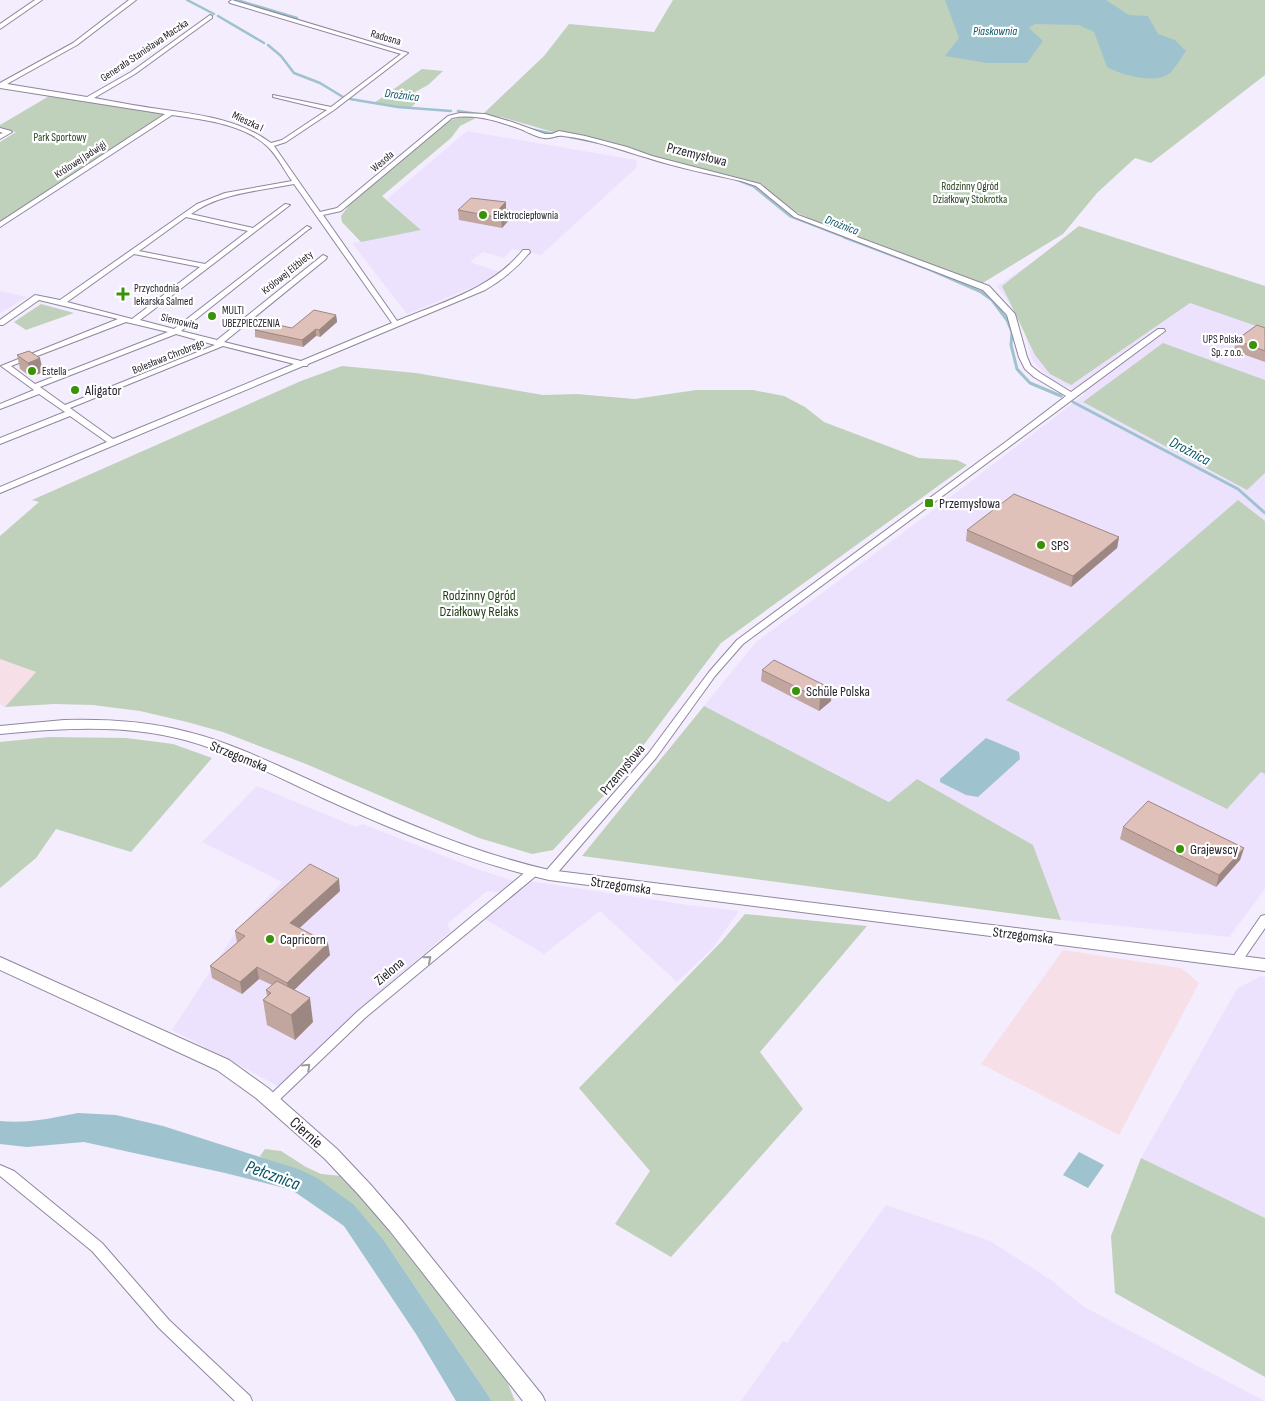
<svg xmlns="http://www.w3.org/2000/svg" width="1265" height="1401" viewBox="0 0 1265 1401" font-family="'Sofia Sans Condensed',sans-serif">
	<rect width="100%" height="100%" fill="#f3edfd"/>
	<g fill="#f7dfe8">
		<path d="M0 659 36 672 5 707 0 704Z"/>
		<path d="M1063 950 1181 968 1199 983 1119 1135 981 1064Z"/>
	</g>
	<g fill="#ede2fd">
		<path d="M467 131 636 160 637 167 541 255 512 249 504 258 483 252 470 262 500 272 492 279 407 314 352 243 421 230 387 199Z"/>
		<path d="M1051 250 1265 286V889L1229 937 1061 920 1033 845 917 780 890 802 704 706 755 643 928 514 1085 394 1051 380 1032 360 1022 322 997 286Z"/>
		<path d="M0 291 27 297 0 313Z"/>
		<path d="M257 786 356 827 363 824 477 869 514 881 500 892 487 891 447 924 451 931 387 985 280 1087 172 1030 237 930 282 882 202 842Z"/>
		<path d="M529 881 688 905 739 911 712 949 677 982 600 911 544 954 485 919Z"/>
		<path d="M1261 976 1265 977V1218L1141 1158 1237 989Z"/>
		<path d="M886 1205 990 1241 1051 1280 1084 1307 1265 1401H741L783 1341 787 1343Z"/>
	</g>
	<g fill="#bfd1bb">
		<path d="M673 0H1265V75L1151 163 1135 158 1097 193 1063 234 981 284 816 222 792 210 762 184 649 155 630 147 553 132 501 117 482 115 544 56 569 24 654 32Z"/>
		<path d="M422 69 443 71 428 85 406 97 419 100 410 108 374 103Z"/>
		<path d="M51 95 172 112 0 224V142L16 132 0 128V125Z"/>
		<path d="M465 116 476 118 460 126 451 138 382 196 421 230 361 242 342 222 341 216 356 196 448 121Z"/>
		<path d="M1079 226 1265 286V329L1190 303 1071 385 1050 374 1035 355 1002 286Z"/>
		<path d="M41 304 74 313 26 330 14 322Z"/>
		<path d="M1163 343 1265 380V473L1247 490 1083 402Z"/>
		<path d="M342 366 416 373 543 395 576 394 635 399 696 390H753L784 396 805 407 824 422 919 458 957 460 967 465 721 643 611 788 553 850 532 854 479 838 306 764 223 732 187 722 140 711 93 705 54 704 5 707 36 672 0 659V536L39 502 32 500 301 381Z"/>
		<path d="M1238 500 1265 521V774L1261 772 1227 809 1006 700Z"/>
		<path d="M704 706 889 802 917 779 1033 845 1061 920 582 856Z"/>
		<path d="M49 737 126 738 173 744 212 758 131 852 56 829 36 858 0 888V742Z"/>
		<path d="M745 914 867 926 760 1052 803 1109 671 1257 615 1224 650 1171 579 1088 722 941Z"/>
		<path d="M265 1149 281 1151 306 1167 321 1174 342 1176 366 1202 506 1379 515 1401H492L385 1242 260 1156Z"/>
		<path d="M1141 1158 1265 1218V1377L1115 1293 1111 1236Z"/>
	</g>
	<g fill="#9ec3ce">
		<path d="M945 0H1106L1129 15 1148 16 1158 34 1175 40 1186 51C1181 58 1176 67 1170 73 1156 85 1121 75 1107 67L1094 32 1079 25 1035 24 1029 28 1043 41 1027 63H987L945 56 959 38Z"/>
		<path d="M986 738 1019 752 1020 759 978 797 966 795 940 782V779Z"/>
		<path d="M78 1113 116 1115 163 1126 301 1170 317 1178 354 1205 385 1242 492 1401H456L416 1334 344 1226 292 1190 225 1173 84 1142 27 1147 0 1144V1121C27 1124 52 1118 78 1113Z"/>
		<path d="M1079 1152 1104 1165 1088 1188 1063 1175Z"/>
	</g>
	<g fill="none" stroke-linecap="round" stroke-linejoin="round">
		<g stroke="#9ec3ce" stroke-width="2.5">
			<path d="M187 0 214 14"/>
			<path d="M237 0 297 18"/>
			<path d="M218 16 264 43"/>
			<path d="M268 45 281 56 294 73 320 83 343 97"/>
			<path d="M350 99 398 107 451 111"/>
			<path d="M458 111 485 115"/>
			<path d="M530 129 554 134"/>
			<path d="M570 137 600 143"/>
			<path d="M631 152 662 162"/>
			<path d="M735 179 753 186 790 216 847 238"/>
		</g>
		<g stroke="#9ec3ce" stroke-width="3">
			<path d="M844 237 926 268 981 292 992 300 1007 320 1012 332 1011 345 1017 369 1030 383 1061 396"/>
			<path d="M1073 402 1238 489 1265 513"/>
		</g>
		<g stroke="#90869e" stroke-width="2">
			<g id="street">
				<path d="M35 0H42L0 29V24Z"/>
				<path d="M129 0H136L77 45 7 84 87 97 131 72 210 15 212 16V18L135 74 94 98C118 102 142 107 166 110 202 115 240 120 271 143L282 140 327 110 273 97V95L331 107 401 54 230 3 229 2 232 0 408 53 334 110 286 142 274 146 320 212 337 208 448 116 460 113 485 114 512 122 545 134H552L559 131 585 136 627 147 652 156 760 184 798 215 989 286 1015 314 1027 357 1031 366 1040 373 1071 392 1158 329H1164L1165 331 743 644 715 676 656 758 553 878H545L543 875 545 872 648 754 709 672 737 640 1007 441 1066 396 1034 377 1025 369 1019 357 1007 315 983 290 794 217 756 186 741 181C710 174 678 168 648 158 620 150 592 139 563 136 557 135 551 139 544 138 537 137 529 133 523 130 500 122 476 113 452 118L341 211 323 215 397 321C442 302 492 289 523 250H529L530 252C517 268 502 280 485 290L308 364 307 366H303L0 493V487L107 442 70 416 0 444V438L65 412 39 394 0 409V404L34 390 1 366 118 319 39 300 3 325H0V320L35 295 60 300 197 204 225 193 292 181C284 170 277 155 267 146 242 123 203 120 172 115L0 227V222L165 114 0 88V83L73 43ZM294 184 392 323 301 361 224 342 326 259 327 257 323 255 217 340 181 331 309 229 311 228 307 226 174 329 140 320 290 205 285 204 253 228 191 214C220 193 259 191 294 184ZM186 217 248 231 205 264 139 251ZM134 254 200 267 132 319 67 302ZM126 322 168 332 35 384 11 366ZM176 334 215 345 65 405 40 387ZM223 346 294 364 113 439 70 408Z"/>
				<path d="M0 128 11 131 12 132 0 139V134L3 133 0 132Z"/>
				<path d="M533 868 537 869 539 872 537 875 366 1017 275 1104 271 1106 267 1104 265 1101 267 1098 358 1011 529 869Z"/>
				<path d="M1265 915V928L1245 957 1243 964H1235L1233 961 1235 954 1261 916Z"/>
				<path d="M0 1165 14 1171 102 1243 169 1320 250 1396 252 1401H235L159 1328 92 1251 0 1176Z"/>
			</g>
		</g>
		<g stroke="#90869e" stroke-width="2">
			<g id="secondary">
				<path d="M64 720C106 719 147 721 188 732 236 744 280 767 325 787 398 820 471 852 549 870L1265 959V971L549 880C470 862 398 832 325 799 279 778 233 753 185 740 125 724 61 728 0 734V726Z"/>
				<path d="M0 957 229 1060 268 1088 337 1149 370 1184 402 1221 542 1395 545 1401H523L390 1231 358 1194 325 1159 256 1098 217 1070 0 970Z"/>
			</g>
		</g>
		<use href="#street" fill="#fff" fill-rule="evenodd"/>
		<use href="#secondary" fill="#fff" fill-rule="evenodd"/>
	</g>
	<g fill="#c1a69f">
		<path d="M506 202V210L509 220 502 228 459 220 458 210Z"/>
		<path d="M336 315 337 322 320 337 316 336 303 347 255 337V330L292 328Z"/>
		<path d="M1265 328V362L1234 351 1236 340Z"/>
		<path d="M17 355 43 372 31 377 20 369Z"/>
		<path d="M967 530 1119 537 1117 548 1071 587 966 541Z"/>
		<path d="M762 670 832 689 831 701 819 711 761 681Z"/>
		<path d="M1123 827 1244 848 1240 860 1216 887 1120 839Z"/>
		<path d="M340 891 299 928 330 955 294 990 313 1022 295 1040 267 1025 263 1000 267 996 266 990 272 985 259 979 242 994 212 978 210 966 237 943 235 931Z"/>
	</g>
	<g fill="#9d8782">
		<path d="M506 202V212L500 218 499 209Z"/>
		<path d="M509 210V220L502 228 501 218Z"/>
		<path d="M336 315 337 322 320 337 319 330Z"/>
		<path d="M316 329V336L303 347 302 340Z"/>
		<path d="M40 358 43 372 31 377 28 363Z"/>
		<path d="M1119 537 1117 548 1071 587 1073 576Z"/>
		<path d="M832 689 831 701 819 711 820 699Z"/>
		<path d="M1244 848 1240 860 1216 887 1219 875Z"/>
		<path d="M339 879 340 891 292 935 290 923Z"/>
		<path d="M328 943 330 955 289 995 287 983Z"/>
		<path d="M257 967 259 979 242 994 240 982Z"/>
		<path d="M310 998 313 1022 295 1040 291 1015Z"/>
	</g>
	<g fill="#e0c1b9" stroke="#9d8782">
		<path d="M471 198 506 202 499 209 509 210 501 218 458 210Z"/>
		<path d="M314 310 336 315 319 330 316 329 302 340 255 330 264 322 292 328Z"/>
		<path d="M1257 325 1265 328V351L1236 340Z"/>
		<path d="M29 351 40 358 28 363 17 355Z"/>
		<path d="M1014 494 1119 537 1073 576 967 530Z"/>
		<path d="M774 660 832 689 820 699 762 670Z"/>
		<path d="M1148 801 1244 848 1219 875 1123 827Z"/>
		<path d="M310 864 339 879 290 923 328 943 287 983 257 967 240 982 210 966 245 936 235 931Z"/>
		<path d="M277 981 310 998 291 1015 263 1000 271 993 266 990Z"/>
	</g>
	<defs><path id="oneway-chevron" d="M-2-3.5L2.5 0L-2 3.5" fill="none" stroke-width="1.6" stroke-linecap="round" stroke-linejoin="round" transform="scale(1.25)"/></defs>
	<g stroke="#9d9ca0">
		<use href="#oneway-chevron" transform="translate(428 959) rotate(-40)"/>
		<use href="#oneway-chevron" transform="translate(307 1067) rotate(-44)"/>
	</g>
	<g fill="#389308" stroke="#fff" stroke-width="2">
		<circle cx="483" cy="215" r="5"/>
		<path d="M120.5 286.5h5v5h5v5h-5v5h-5v-5h-5v-5h5z"/>
		<circle cx="212" cy="316" r="5"/>
		<circle cx="1253" cy="345" r="5"/>
		<circle cx="32" cy="371" r="5"/>
		<circle cx="75" cy="390" r="5"/>
		<rect x="924" y="498" width="10" height="10" rx="2.5"/>
		<circle cx="1041" cy="545" r="5"/>
		<circle cx="796" cy="691" r="5"/>
		<circle cx="1180" cy="849" r="5"/>
		<circle cx="270" cy="939" r="5"/>
	</g>
	<g text-anchor="middle" stroke-width="4.5" stroke-linejoin="round" paint-order="stroke">
		<g font-size="11" fill="#26232c" stroke="#fff">
			<text transform="translate(386 37) rotate(16)" y="4">Radosna</text>
			<text transform="translate(144 50) rotate(-34)" y="4">Generała Stanisława Maczka</text>
			<text transform="translate(248 121) rotate(25)" y="4">Mieszka I</text>
			<text transform="translate(80 159) rotate(-33)" y="4">Królowej Jadwigi</text>
			<text transform="translate(382 161) rotate(-40)" y="4">Wesoła</text>
			<text transform="translate(287 272) rotate(-39)" y="4">Królowej Elżbiety</text>
			<text transform="translate(180 321) rotate(14)" y="4">Siemowita</text>
			<text transform="translate(168 356) rotate(-22)" y="4">Bolesława Chrobrego</text>
		</g>
		<g font-size="11" fill="#1f3c16" stroke="#fff">
			<text x="60" y="141">Park Sportowy</text>
			<text x="970" y="190">Rodzinny Ogród<tspan x="970" dy="13">Działkowy Stokrotka</tspan></text>
		</g>
		<g font-size="11" fill="#26232c" stroke="#fff" text-anchor="start">
			<text x="493" y="219">Elektrociepłownia</text>
			<text x="134" y="292">Przychodnia<tspan x="134" dy="13">lekarska Salmed</tspan></text>
			<text x="222" y="314">MULTI<tspan x="222" dy="13">UBEZPIECZENIA</tspan></text>
			<text x="1243" y="343" text-anchor="end">UPS Polska<tspan x="1243" dy="13">Sp. z o.o.</tspan></text>
			<text x="42" y="375">Estella</text>
		</g>
		<g font-size="12" font-style="italic" fill="#075667" stroke="#fff">
			<text x="995" y="35">Piaskownia</text>
			<text transform="translate(402 95) rotate(7)" y="4">Drożnica</text>
			<text transform="translate(842 225) rotate(21)" y="4">Drożnica</text>
		</g>
		<g font-size="14" fill="#26232c" stroke="#fff">
			<text transform="translate(697 154) rotate(14)" y="5">Przemysłowa</text>
			<text transform="translate(239 756) rotate(22)" y="5">Strzegomska</text>
			<text transform="translate(622 769) rotate(-50)" y="5">Przemysłowa</text>
			<text transform="translate(621 885) rotate(8)" y="5">Strzegomska</text>
			<text transform="translate(1023 935) rotate(7)" y="5">Strzegomska</text>
			<text transform="translate(389 971) rotate(-40)" y="5">Zielona</text>
		</g>
		<g font-size="14" fill="#26232c" stroke="#fff" text-anchor="start">
			<text x="85" y="395">Aligator</text>
			<text x="939" y="508">Przemysłowa</text>
			<text x="1051" y="550">SPS</text>
			<text x="806" y="696">Schüle Polska</text>
			<text x="1190" y="854">Grajewscy</text>
			<text x="280" y="944">Capricorn</text>
		</g>
		<g font-size="14" fill="#1f3c16" stroke="#fff">
			<text x="479" y="600">Rodzinny Ogród<tspan x="479" dy="16">Działkowy Relaks</tspan></text>
		</g>
		<g font-size="15" font-style="italic" fill="#075667" stroke="#fff">
			<text transform="translate(1190 451) rotate(28)" y="5">Drożnica</text>
		</g>
		<g font-size="16" fill="#26232c" stroke="#fff">
			<text transform="translate(307 1132) rotate(42)" y="6">Ciernie</text>
		</g>
		<g font-size="18" font-style="italic" fill="#075667" stroke="#fff">
			<text transform="translate(273 1175) rotate(20)" y="6">Pełcznica</text>
		</g>
	</g>
</svg>
